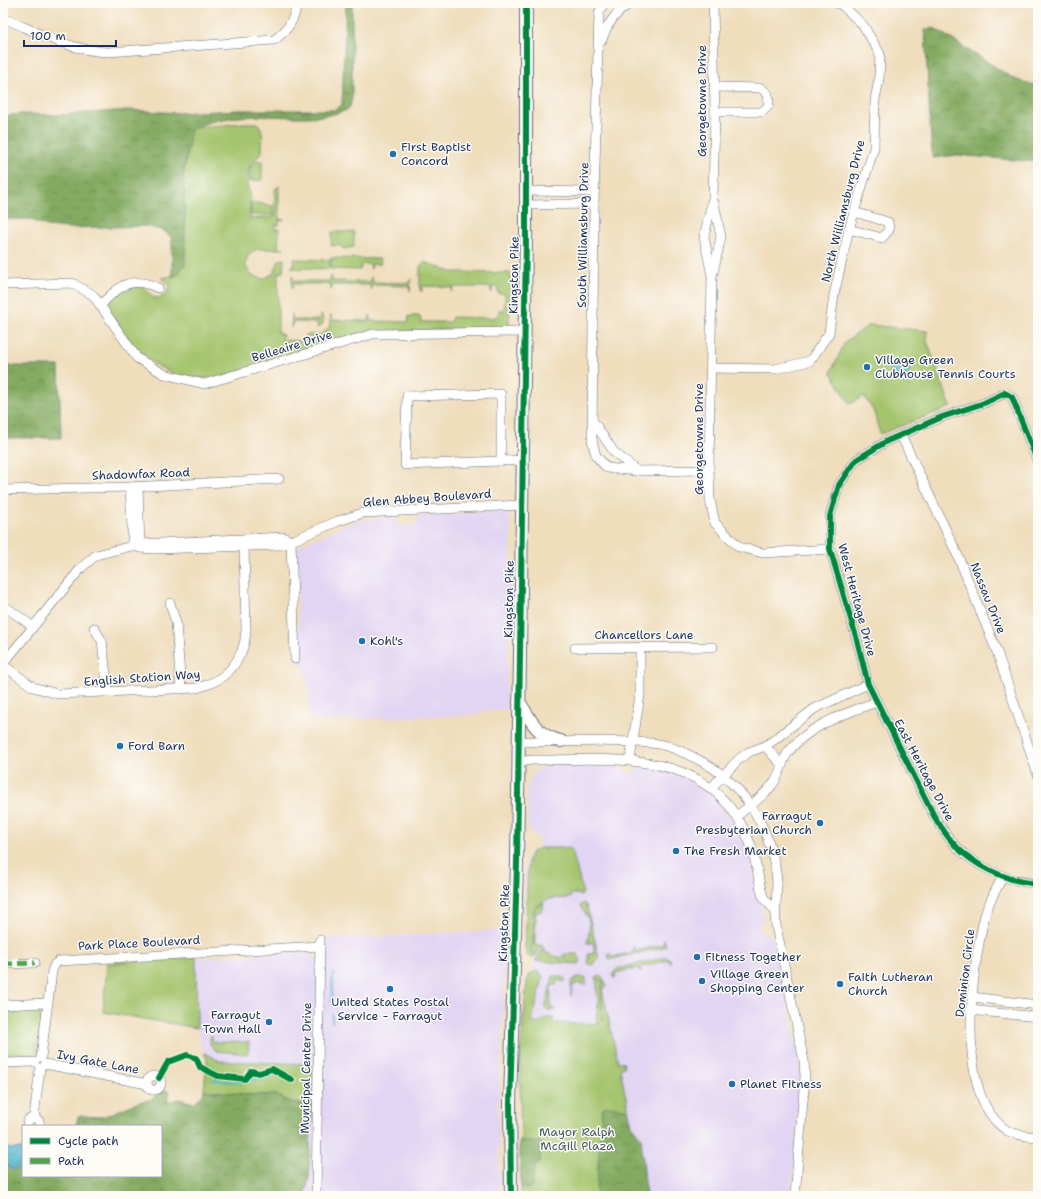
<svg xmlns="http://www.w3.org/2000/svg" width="1041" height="1199" viewBox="0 0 1041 1199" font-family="'Shantell Sans',sans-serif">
	<defs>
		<pattern id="forest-crowns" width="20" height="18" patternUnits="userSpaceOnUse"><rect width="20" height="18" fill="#83aa60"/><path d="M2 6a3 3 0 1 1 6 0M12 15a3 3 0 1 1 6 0" fill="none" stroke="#6a8b52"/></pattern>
		<pattern id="garden-dots" width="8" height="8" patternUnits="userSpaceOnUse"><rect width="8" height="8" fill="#a4c46d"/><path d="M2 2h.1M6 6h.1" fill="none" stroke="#85a05d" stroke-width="1.8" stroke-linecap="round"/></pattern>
		<pattern id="water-waves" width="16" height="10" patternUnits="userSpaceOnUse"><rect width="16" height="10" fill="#48b2c7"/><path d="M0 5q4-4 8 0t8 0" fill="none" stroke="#3b91a5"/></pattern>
	</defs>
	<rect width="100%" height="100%" fill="#fdfcf7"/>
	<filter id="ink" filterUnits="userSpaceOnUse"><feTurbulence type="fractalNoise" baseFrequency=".025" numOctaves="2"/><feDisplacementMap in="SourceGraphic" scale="8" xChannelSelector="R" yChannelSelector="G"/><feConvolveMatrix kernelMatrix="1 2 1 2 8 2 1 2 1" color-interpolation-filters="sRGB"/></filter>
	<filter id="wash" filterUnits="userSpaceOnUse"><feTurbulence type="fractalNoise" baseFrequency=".012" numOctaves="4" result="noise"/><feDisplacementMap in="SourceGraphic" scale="16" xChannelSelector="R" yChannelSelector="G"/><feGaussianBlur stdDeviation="0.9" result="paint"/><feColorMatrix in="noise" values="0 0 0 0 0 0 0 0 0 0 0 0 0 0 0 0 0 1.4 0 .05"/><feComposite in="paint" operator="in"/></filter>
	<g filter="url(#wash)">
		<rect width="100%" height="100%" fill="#efddbc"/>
		<g fill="#e2d4f3">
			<path d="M503 511 507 513 510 518 511 529V590L506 692 507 708 509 710H487L476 715 310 721 307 677 304 669 299 664 301 660V650L299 647 296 547 344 525 362 520 392 517 397 519 398 526 414 525 418 518 422 515Z"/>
			<path d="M575 763 622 765 626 773 634 774 635 769 638 765 678 774 703 788 715 798 735 822 742 835 748 849 764 916V919L759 925 761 933 771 935 777 950 800 1064 795 1165 790 1196H644L638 1133 632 1126 620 1069 522 1061 521 1049 526 981 528 974 533 972 534 960 528 958 524 952 526 861 531 851 539 848V837L532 834 528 828 527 787 534 773 542 767 553 764Z"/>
			<path d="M507 930 498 1110 499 1196H305L309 1178 312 1106 204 1090 207 1059 200 1043 198 1029 190 1027 191 958 309 952 313 955 315 961H324L325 939Z"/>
		</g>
		<g fill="#a4c46d" stroke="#607a66">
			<path d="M244 123H257C265 129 262 143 262 152 245 170 248 167 248 191H250V219L275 217V189L280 186 278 189 279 190V219L284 220 279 221V225H275V229H279L278 248 284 249H257L248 256 245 265 251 275 263 279 274 273 279 260 284 259 283 272 278 273V333L283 335 282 340 303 341 305 335H320L329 328 331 315 332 320 369 321 370 315 371 321 408 322 409 316H420L421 322H450L452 317 493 318 498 315 499 310H504L505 294 498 293V287H492V293L490 287H453L452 292 451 287 422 286V291H420V266L424 262 452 272 511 273 509 326 506 328 362 332 219 378C159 382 137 354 107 308 109 294 133 280 145 288 148 290 150 295 153 298H159L166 295 169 286 167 282 161 278 177 275 185 211 183 176 189 128Z"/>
			<path d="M257 160 262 161V180L250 181V168Z"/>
			<path d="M251 202 273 206V215H251Z"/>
			<path d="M332 232H354V247L343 249 339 245 331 246Z"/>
			<path d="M331 258 380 259 381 264H372L371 269 370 264H362L360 270 331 269Z"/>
			<path d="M294 259 330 260 329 269 292 268Z"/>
			<path d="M292 275 294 281H330L331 276 333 281 370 282 371 277 372 282 409 283 411 278 410 291 409 286 372 285 371 290 370 285H333L331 290 330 284H294L292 289Z"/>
			<path d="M292 314 293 320H319L320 315H322L323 324 318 328 317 323 293 322 291 328Z"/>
			<path d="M869 325 928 331 927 341 951 407 880 434 874 412 864 396 850 404 831 372 845 342Z"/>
			<path d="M540 848H569L572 850 583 893 581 896 578 894H571L570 898 547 899C543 904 537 904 534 910L533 943 530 950 533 954H537L532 959 526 954 525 947 528 860 532 852Z"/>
			<path d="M664 939 666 946 664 947 609 960 608 953H610L612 957 633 952 634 946 636 951 663 944Z"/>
			<path d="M196 957 197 1028 103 1012 107 963Z"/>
			<path d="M665 957 670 959 671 964 669 960 641 967V972L639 968 615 973 616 977 614 978 613 973 617 969Z"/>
			<path d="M534 972H539L543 978 532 1022 539 1024 545 1018H553L554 1023 599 1024 603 1019 601 1000 603 981 596 978V977L600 976 604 979 607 987 602 989 618 1062H623L624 1065V1067L620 1069 632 1126 640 1138 644 1196H521L520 1057 527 981 530 974Z"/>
			<path d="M40 1007 43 1013 37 1054 34 1058 3 1060V1009Z"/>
			<path d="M210 1036H212L213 1042H249L248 1054 216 1051 210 1044Z"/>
			<path d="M204 1053 220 1061 310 1064 313 1067 312 1106 293 1103 276 1095H250L204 1090 207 1059Z"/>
		</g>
		<g fill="url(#forest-crowns)" stroke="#4f6c5f">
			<path d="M346 3H352V99L349 109C322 121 289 116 261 116 238 116 212 119 191 129L183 177 185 211V264L177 275 172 277V238L164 231 147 226 68 228 47 226 29 219H3V116L21 114 60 115 129 110 178 113 238 110H335L342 105Z"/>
			<path d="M934 28 1014 79 1038 86V162L957 155 932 158 925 30Z"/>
			<path d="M3 366H59L61 438H3Z"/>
			<path d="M167 1090 169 1093 167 1102 180 1099 194 1103 203 1095 204 1090 250 1095H276L293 1103 312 1106 309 1178 305 1196H3V1161L17 1169 23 1166V1176H161V1126H76L78 1116 103 1117 139 1102 153 1099 157 1093Z"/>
			<path d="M610 1106 627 1110 632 1126 641 1137 646 1196H596L602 1109 604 1107Z"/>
			<path d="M519 1142H541L540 1162 534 1169 532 1186 527 1189 521 1187Z"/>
		</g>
		<g fill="url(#garden-dots)" stroke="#607a66">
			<path d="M544 903 541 911 536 913 535 945H542V947L537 954H533L530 949 533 943 534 910 536 906Z"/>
			<path d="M584 903 587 907 599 958 594 964 590 965 588 963V954L594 953V943H587C590 929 592 919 581 908L580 905Z"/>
			<path d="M544 948H545L544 952 561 958 564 954H578L581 961 579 964 535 961Z"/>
			<path d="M553 976 562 977 566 980 564 982 557 980 556 985 551 986V1009H556L555 1011 548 1010 545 1008Z"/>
			<path d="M579 977 586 978V985L576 983V985H573L571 996V981Z"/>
			<path d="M596 978 603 981 601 1000 603 1019 599 1024H596L598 1002Z"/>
		</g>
		<g fill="url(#water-waves)" stroke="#327092">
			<path d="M901 360 904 361 905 367 910 369 907 378 890 373 893 364 898 365Z"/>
			<path d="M4 1148 23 1149V1165L13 1170 3 1163Z"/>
		</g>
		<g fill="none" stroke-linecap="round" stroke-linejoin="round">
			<g stroke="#48b2c7" stroke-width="2">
				<path d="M332 1002 333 974"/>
				<path d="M332 1014V1022"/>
				<path d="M213 1080 237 1082 272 1078"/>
			</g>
		</g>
	</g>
	<g filter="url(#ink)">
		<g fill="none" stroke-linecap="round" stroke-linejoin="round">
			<g stroke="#656c7f" stroke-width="10">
				<g id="minor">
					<path d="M604 3 599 13 594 204 592 440 596 456 607 468 637 471 709 470"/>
					<path d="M713 3 715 112 713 198 704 237 712 276 709 470 710 500 715 523 739 547 763 553 830 549"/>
					<path d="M3 18C37 32 71 51 108 52L274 40C288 30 294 21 297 3"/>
					<path d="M602 40C607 23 616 12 631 3"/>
					<path d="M714 87 761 88 768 94 769 105 762 112H715"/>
					<path d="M525 191 594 192"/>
					<path d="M525 205 594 204"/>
					<path d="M849 229 882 238 889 230 888 222 854 212"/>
					<path d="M713 273 721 237 714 203"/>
					<path d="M3 285 72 283 93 295 137 358 164 374 204 384 373 334 524 332"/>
					<path d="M100 306C118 286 131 275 158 288"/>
					<path d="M711 368 775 369 810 361 829 333 834 295 849 229 874 148 875 100 879 79 880 54 863 25 843 6 837 3"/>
					<path d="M501 394V461L405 465 407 396Z"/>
					<path d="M593 421 614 452 637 471"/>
					<path d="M901 435 958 556 997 652 1038 775"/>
					<path d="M501 461 522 460"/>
					<path d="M1038 463 1012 397 1005 393 984 403 942 417 887 441 856 460 839 485 830 516V549L857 640 868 684 934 816C942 829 951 843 962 852 983 870 1011 882 1038 884"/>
					<path d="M138 486 140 548"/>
					<path d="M130 487 133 546"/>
					<path d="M3 490 130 487 279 479"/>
					<path d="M291 541 295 659"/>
					<path d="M133 546 140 548 154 549 282 545 338 521 363 513 522 505"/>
					<path d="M170 603 176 623 181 689"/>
					<path d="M3 605 32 626"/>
					<path d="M94 628 102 641 108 692"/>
					<path d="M575 648 713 647"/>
					<path d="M3 664 81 568 96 555 140 544 283 537 291 541"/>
					<path d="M3 665 33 687 58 694 196 688C225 682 244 661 246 631L244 546"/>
					<path d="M518 741C565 744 612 738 658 744 671 746 683 752 695 758 741 780 768 822 776 872 779 891 774 907 776 926L804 1061 805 1077 795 1196"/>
					<path d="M765 746 782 765"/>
					<path d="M630 760 640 695V647"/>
					<path d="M518 762 532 760C616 760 713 746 750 843 756 859 758 877 762 894L765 900 774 909"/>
					<path d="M711 788 739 759 749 752 765 746 774 740 814 709 868 684"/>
					<path d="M737 816C749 806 766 795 775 781 781 771 782 760 789 751 811 724 845 714 876 702"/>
					<path d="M1003 876C997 888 989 901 985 915 972 967 953 1098 1008 1131 1017 1136 1028 1136 1038 1137"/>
					<path d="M3 964 35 963"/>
					<path d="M972 997 1038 1005"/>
					<path d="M3 1005 47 1003"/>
					<path d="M970 1010 1038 1017"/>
					<path d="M41 1057 52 971 55 964 59 961 320 946"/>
					<path d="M3 1063 35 1062"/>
					<path d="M45 1064 147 1084"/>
					<circle cx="154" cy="1083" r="7"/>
					<path d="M34 1117 40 1068"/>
					<path d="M27 1126 28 1120 34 1117 39 1121 40 1126"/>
					<path d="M316 1196 320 940"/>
				</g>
			</g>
			<g stroke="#656c7f" stroke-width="14">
				<g id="major">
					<path d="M519 702C533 722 535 735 561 741"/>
					<path d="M511 1196 510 1103 517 863 526 238V3"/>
				</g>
			</g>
			<use href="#minor" stroke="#fff" stroke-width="9"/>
			<use href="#major" stroke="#fff" stroke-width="12"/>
			<path stroke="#4fa44a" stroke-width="5" stroke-dasharray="10 5" stroke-linecap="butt" d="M3 964 35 963"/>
			<g stroke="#fdfcf7" stroke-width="8">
				<g id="cycleway">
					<path d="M1038 463 1012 397 1005 393 984 403 942 417 887 441 856 460 839 485 830 516V549L857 640 868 684 934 816C942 829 951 843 962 852 983 870 1011 882 1038 884"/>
					<path d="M159 1078 168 1062 187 1055 196 1058 200 1067 218 1076 245 1079 251 1071 259 1073 272 1069 292 1080"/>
					<path d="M511 1196 510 1103 517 863 526 238V3"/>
				</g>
			</g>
			<use href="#cycleway" stroke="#00873e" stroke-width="6"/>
		</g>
	</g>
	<g fill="#1f6fb2" stroke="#fdfcf7" stroke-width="1.5">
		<circle cx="393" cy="154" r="4"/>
		<circle cx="867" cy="367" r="4"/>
		<circle cx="362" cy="641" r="4"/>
		<circle cx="120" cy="746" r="4"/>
		<circle cx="820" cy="823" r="4"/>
		<circle cx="676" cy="851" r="4"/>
		<circle cx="697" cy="957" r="4"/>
		<circle cx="702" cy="981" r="4"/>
		<circle cx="840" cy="984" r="4"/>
		<circle cx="390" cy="989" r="4"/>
		<circle cx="269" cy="1022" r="4"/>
		<circle cx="732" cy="1084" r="4"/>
	</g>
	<g text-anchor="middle" stroke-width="3" stroke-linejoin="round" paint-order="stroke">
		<g font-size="12" fill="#1b2f5e" stroke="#fdfcf7">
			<text transform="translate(702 101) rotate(-90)" y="4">Georgetowne Drive</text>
			<text transform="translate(843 211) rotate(-76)" y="4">North Williamsburg Drive</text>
			<text transform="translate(583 235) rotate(-89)" y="4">South Williamsburg Drive</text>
			<text transform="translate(514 275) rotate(-89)" y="4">Kingston Pike</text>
			<text transform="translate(292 346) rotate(-17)" y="4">Belleaire Drive</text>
			<text transform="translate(699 439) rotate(-90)" y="4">Georgetowne Drive</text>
			<text transform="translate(141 474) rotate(-2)" y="4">Shadowfax Road</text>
			<text transform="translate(427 498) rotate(-4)" y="4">Glen Abbey Boulevard</text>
			<text transform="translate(988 598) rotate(68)" y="4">Nassau Drive</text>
			<text transform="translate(509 599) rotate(-89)" y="4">Kingston Pike</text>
			<text transform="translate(857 600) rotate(75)" y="4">West Heritage Drive</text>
			<text x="644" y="639">Chancellors Lane</text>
			<text transform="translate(142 678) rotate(-4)" y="4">English Station Way</text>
			<text transform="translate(924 770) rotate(62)" y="4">East Heritage Drive</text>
			<text transform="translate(504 923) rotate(-88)" y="4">Kingston Pike</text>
			<text transform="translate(139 943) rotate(-3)" y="4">Park Place Boulevard</text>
			<text transform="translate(965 973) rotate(-83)" y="4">Dominion Circle</text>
			<text transform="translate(98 1062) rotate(11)" y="4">Ivy Gate Lane</text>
			<text transform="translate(306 1068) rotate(-89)" y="4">Municipal Center Drive</text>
		</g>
		<g font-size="12" fill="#1b2f5e" stroke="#fdfcf7" text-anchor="start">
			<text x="401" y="151">First Baptist<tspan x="401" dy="14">Concord</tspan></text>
			<text x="875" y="364">Village Green<tspan x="875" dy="14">Clubhouse Tennis Courts</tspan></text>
			<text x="370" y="645">Kohl's</text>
			<text x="128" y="750">Ford Barn</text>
			<text x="812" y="820" text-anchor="end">Farragut<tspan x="812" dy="14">Presbyterian Church</tspan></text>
			<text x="684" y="855">The Fresh Market</text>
			<text x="705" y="961">Fitness Together</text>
			<text x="710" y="978">Village Green<tspan x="710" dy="14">Shopping Center</tspan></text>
			<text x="848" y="981">Faith Lutheran<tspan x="848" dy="14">Church</tspan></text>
			<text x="390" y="1006" text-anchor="middle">United States Postal<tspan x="390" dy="14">Service - Farragut</tspan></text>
			<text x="261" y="1019" text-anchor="end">Farragut<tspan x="261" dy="14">Town Hall</tspan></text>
			<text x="740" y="1088">Planet Fitness</text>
		</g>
		<g font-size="12" fill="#445c62" stroke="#fdfcf7">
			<text x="577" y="1136">Mayor Ralph<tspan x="577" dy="14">McGill Plaza</tspan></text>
		</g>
	</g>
	<rect width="1041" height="1199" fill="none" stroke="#fdfcf7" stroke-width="16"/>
	<rect x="22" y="1125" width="140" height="52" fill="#fdfcf7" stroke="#a3aaba"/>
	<rect x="30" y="1138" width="20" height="6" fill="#00873e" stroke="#a3aaba"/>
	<text x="58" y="1145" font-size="12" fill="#1b2f5e">Cycle path</text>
	<rect x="30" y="1158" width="20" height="6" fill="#4fa44a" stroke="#a3aaba"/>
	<text x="58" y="1165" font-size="12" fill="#1b2f5e">Path</text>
	<path d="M24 40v6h92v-6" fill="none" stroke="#1b2f5e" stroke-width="2"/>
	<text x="30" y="40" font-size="12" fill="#1b2f5e" stroke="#fdfcf7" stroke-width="3" paint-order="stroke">100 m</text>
</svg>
